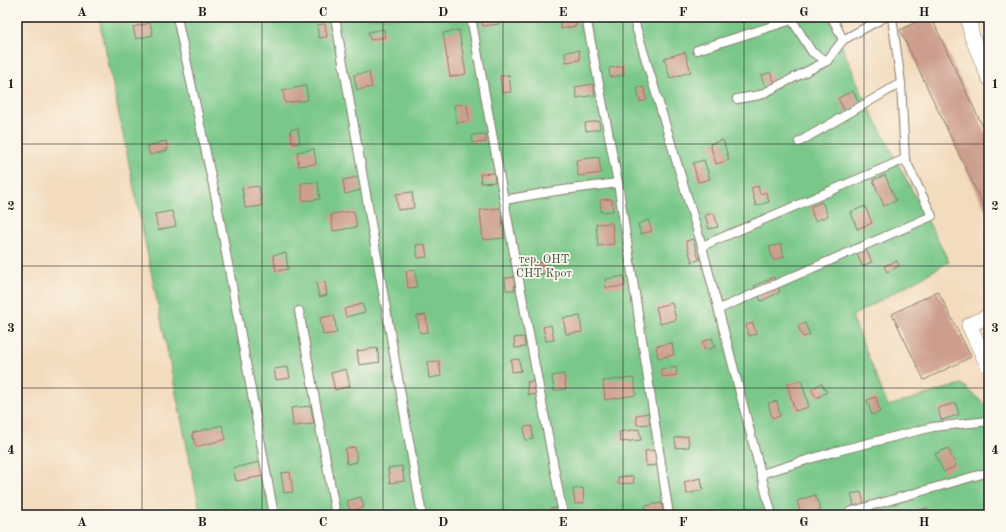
<svg xmlns="http://www.w3.org/2000/svg" width="1006" height="532" viewBox="0 0 1006 532" font-family="'Old Standard TT',serif">
	<rect width="100%" height="100%" fill="#fbf7ec"/>
	<filter id="ink" filterUnits="userSpaceOnUse"><feTurbulence type="fractalNoise" baseFrequency=".025" numOctaves="2"/><feDisplacementMap in="SourceGraphic" scale="8" xChannelSelector="R" yChannelSelector="G"/><feConvolveMatrix kernelMatrix="1 2 1 2 8 2 1 2 1" color-interpolation-filters="sRGB"/></filter>
	<filter id="wash" filterUnits="userSpaceOnUse"><feTurbulence type="fractalNoise" baseFrequency=".012" numOctaves="4" result="noise"/><feDisplacementMap in="SourceGraphic" scale="16" xChannelSelector="R" yChannelSelector="G"/><feGaussianBlur stdDeviation="0.9" result="paint"/><feColorMatrix in="noise" values="0 0 0 0 0 0 0 0 0 0 0 0 0 0 0 0 0 1.4 0 .05"/><feComposite in="paint" operator="in"/></filter>
	<g filter="url(#wash)">
		<rect width="100%" height="100%" fill="#f3dcbe"/>
		<path fill="#79c889" stroke="#4a7252" d="M99 17H829L865 100 949 262 852 316 888 406 962 384 989 408V515H201Z"/>
		<g id="blocks">
			<g fill="#cd9e8d">
				<path d="M481 17H498L499 24 483 26Z"/>
				<path d="M927 17H931L989 140V207L985 209 900 30Z"/>
				<path d="M575 19 576 26 561 29 560 21Z"/>
				<path d="M150 23 153 35 136 39 133 27Z"/>
				<path d="M325 24 327 37 319 38 317 25Z"/>
				<path d="M384 29 385 37 370 40 368 32Z"/>
				<path d="M459 30 466 74 450 77 443 33Z"/>
				<path d="M579 50 580 60 566 62 565 52Z"/>
				<path d="M685 52 691 72 670 78 664 58Z"/>
				<path d="M623 66 624 75 610 77 609 68Z"/>
				<path d="M369 72 372 87 357 90 354 75Z"/>
				<path d="M770 72 776 85 766 89 761 76Z"/>
				<path d="M509 75 511 92 502 93 500 76Z"/>
				<path d="M593 84 595 95 577 98 575 87Z"/>
				<path d="M306 86 308 100 285 103 283 90Z"/>
				<path d="M644 87 647 100 640 102 637 88Z"/>
				<path d="M853 91 860 105 845 112 838 98Z"/>
				<path d="M467 104 469 121 457 123 454 105Z"/>
				<path d="M599 121 600 129 586 131 585 123Z"/>
				<path d="M298 128 300 143 293 144 290 130Z"/>
				<path d="M486 134V142L472 143V135Z"/>
				<path d="M723 140 729 160 716 164 710 144Z"/>
				<path d="M166 141 168 150 150 155 147 146Z"/>
				<path d="M314 149 316 164 299 166 297 152Z"/>
				<path d="M599 157 601 173 578 176 576 160Z"/>
				<path d="M704 160 710 179 698 182 693 163Z"/>
				<path d="M494 173 495 182 481 183 480 174Z"/>
				<path d="M885 175 896 201 884 206 873 180Z"/>
				<path d="M358 177 361 190 345 194 343 180Z"/>
				<path d="M318 182 320 199 303 201 301 183Z"/>
				<path d="M259 186 262 206 245 208 242 188Z"/>
				<path d="M758 186 760 194 766 192 769 202 756 206 751 188Z"/>
				<path d="M412 192 414 208 398 210 396 194Z"/>
				<path d="M612 199 613 211 601 212 600 200Z"/>
				<path d="M822 202 828 216 815 221 810 207Z"/>
				<path d="M865 206 872 223 857 229 851 212Z"/>
				<path d="M501 208 504 238 483 240 480 210Z"/>
				<path d="M172 211 176 226 158 230 155 214Z"/>
				<path d="M354 211 357 227 333 231 331 214Z"/>
				<path d="M714 213 718 227 709 229 705 215Z"/>
				<path d="M648 220 652 231 641 234 638 224Z"/>
				<path d="M612 223 614 244 598 246 596 224Z"/>
				<path d="M693 239 699 260 692 262 686 241Z"/>
				<path d="M425 244 427 257 418 258 416 245Z"/>
				<path d="M781 244 784 257 773 260 769 247Z"/>
				<path d="M865 248 872 262 862 266 856 252Z"/>
				<path d="M286 253 288 269 276 271 273 255Z"/>
				<path d="M897 261 899 266 887 272 884 266Z"/>
				<path d="M545 262 546 273 532 275 530 264Z"/>
				<path d="M415 270 417 287 408 288 406 271Z"/>
				<path d="M624 276 625 286 606 288 605 279Z"/>
				<path d="M514 277 515 290H506L505 278Z"/>
				<path d="M774 277 780 292 761 301 754 286Z"/>
				<path d="M325 282 327 295 319 297 316 283Z"/>
				<path d="M938 291 971 357 924 380 892 314Z"/>
				<path d="M672 303 676 320 660 324 656 307Z"/>
				<path d="M362 304 365 312 346 317 344 309Z"/>
				<path d="M334 315 337 333 323 335 320 318Z"/>
				<path d="M426 315 428 332 420 333 417 316Z"/>
				<path d="M580 316 582 332 566 334 563 318Z"/>
				<path d="M753 323 756 334 749 336 746 325Z"/>
				<path d="M805 323 810 335 803 337 798 326Z"/>
				<path d="M551 325 554 340 546 341 543 327Z"/>
				<path d="M524 337 525 347 515 348 514 338Z"/>
				<path d="M712 338 715 347 705 350 702 342Z"/>
				<path d="M672 343 674 355 658 358 656 346Z"/>
				<path d="M377 348 380 362 359 365 357 351Z"/>
				<path d="M519 359 521 371 512 372 511 360Z"/>
				<path d="M439 361 441 376 429 378 427 362Z"/>
				<path d="M288 367 290 378 276 380 274 369Z"/>
				<path d="M676 367 677 375 662 377 661 369Z"/>
				<path d="M346 369 350 386 335 390 331 373Z"/>
				<path d="M564 374 566 389 554 391 552 376Z"/>
				<path d="M634 378 636 395 605 400 603 381Z"/>
				<path d="M801 380 809 407 795 411 787 384Z"/>
				<path d="M536 381 537 394 528 395 527 382Z"/>
				<path d="M821 383 827 392 817 398 811 390Z"/>
				<path d="M876 397 880 412 872 415 867 400Z"/>
				<path d="M777 401 780 416 772 418 768 403Z"/>
				<path d="M956 403 959 415 941 420 938 408Z"/>
				<path d="M311 406 314 424 293 426 291 408Z"/>
				<path d="M649 413 650 424 637 425 636 415Z"/>
				<path d="M222 425 226 439 196 447 192 433Z"/>
				<path d="M532 426 533 439 525 440 524 427Z"/>
				<path d="M639 429 641 440 621 442 619 432Z"/>
				<path d="M688 436 689 447 676 448 675 438Z"/>
				<path d="M355 447 357 462 347 464 345 449Z"/>
				<path d="M948 448 956 466 944 472 935 454Z"/>
				<path d="M657 450 658 465 646 466 645 451Z"/>
				<path d="M260 462 263 476 236 481 233 468Z"/>
				<path d="M402 466 404 481 390 483 388 468Z"/>
				<path d="M290 472 293 492 284 493 281 473Z"/>
				<path d="M633 476 634 483 618 484V477Z"/>
				<path d="M701 478 703 490 687 494 684 482Z"/>
				<path d="M583 488 584 503 575 504 573 489Z"/>
				<path d="M861 492 864 504 854 506 851 494Z"/>
				<path d="M815 495 821 510 807 515H801L797 501Z"/>
				<path d="M361 497 364 507 350 512 347 501Z"/>
				<path d="M662 503 663 512 647 515 645 506Z"/>
				<path d="M560 508 561 515H549V509Z"/>
				<path d="M927 508 929 515H919L918 510Z"/>
				<path d="M881 511 882 515H872V512Z"/>
				<path d="M541 513V515H528V514Z"/>
			</g>
		</g>
	</g>
	<g filter="url(#ink)">
		<use href="#blocks" fill-opacity="0" stroke="#887c6d" stroke-width="1"/>
		<g fill="none" stroke-linecap="round" stroke-linejoin="round">
			<g stroke="#887c6d" stroke-width="10">
				<g id="lane">
					<path d="M177 17 217 204 274 515"/>
					<path d="M335 17 422 515"/>
					<path d="M471 17 504 200 563 515"/>
					<path d="M586 17 618 183 669 515"/>
					<path d="M633 17 702 246 761 474 772 515"/>
					<path d="M832 17 843 40"/>
					<path d="M697 50 792 20 812 52 827 61"/>
					<path d="M737 99 760 95 827 61 843 40 885 17"/>
					<path d="M799 142 901 83"/>
					<path d="M504 200 556 191 618 183"/>
					<path d="M702 246 905 159"/>
					<path d="M719 309 932 216 905 159 901 83 892 17"/>
					<path d="M299 311 336 515"/>
					<path d="M761 474 833 452 933 427 989 421"/>
					<path d="M849 512 989 472"/>
				</g>
			</g>
			<g stroke="#887c6d" stroke-width="16">
				<g id="street">
					<path d="M968 17 972 37 989 78"/>
					<path d="M989 316 969 325 989 368"/>
				</g>
			</g>
			<use href="#lane" stroke="#fff" stroke-width="8"/>
			<use href="#street" stroke="#fff" stroke-width="15"/>
		</g>
	</g>
	<path fill="none" stroke="#1c1c1c" stroke-width="1" stroke-opacity="0.55" d="M142 17V515M262 17V515M383 17V515M503 17V515M623 17V515M744 17V515M864 17V515M17 144H989M17 266H989M17 388H989"/>
	<g text-anchor="middle" stroke-width="3.5" stroke-linejoin="round" paint-order="stroke">
		<g font-size="12" fill="#3d5842" stroke="#fbf7ec">
			<text x="544" y="263">тер. ОНТ<tspan x="544" dy="14">СНТ Крот</tspan></text>
		</g>
	</g>
	<rect width="1006" height="532" fill="none" stroke="#fbf7ec" stroke-width="44"/>
	<rect x="22" y="22" width="962" height="488" fill="none" stroke="#1c1c1c" stroke-width="1.5"/>
	<g font-size="13" text-anchor="middle" font-weight="bold" fill="#1c1c1c">
		<text x="82" y="16">A</text>
		<text x="202" y="16">B</text>
		<text x="323" y="16">C</text>
		<text x="443" y="16">D</text>
		<text x="563" y="16">E</text>
		<text x="683" y="16">F</text>
		<text x="804" y="16">G</text>
		<text x="924" y="16">H</text>
		<text x="11" y="88">1</text>
		<text x="995" y="88">1</text>
		<text x="11" y="210">2</text>
		<text x="995" y="210">2</text>
		<text x="11" y="332">3</text>
		<text x="995" y="332">3</text>
		<text x="11" y="454">4</text>
		<text x="995" y="454">4</text>
		<text x="82" y="526">A</text>
		<text x="202" y="526">B</text>
		<text x="323" y="526">C</text>
		<text x="443" y="526">D</text>
		<text x="563" y="526">E</text>
		<text x="683" y="526">F</text>
		<text x="804" y="526">G</text>
		<text x="924" y="526">H</text>
	</g>
</svg>
